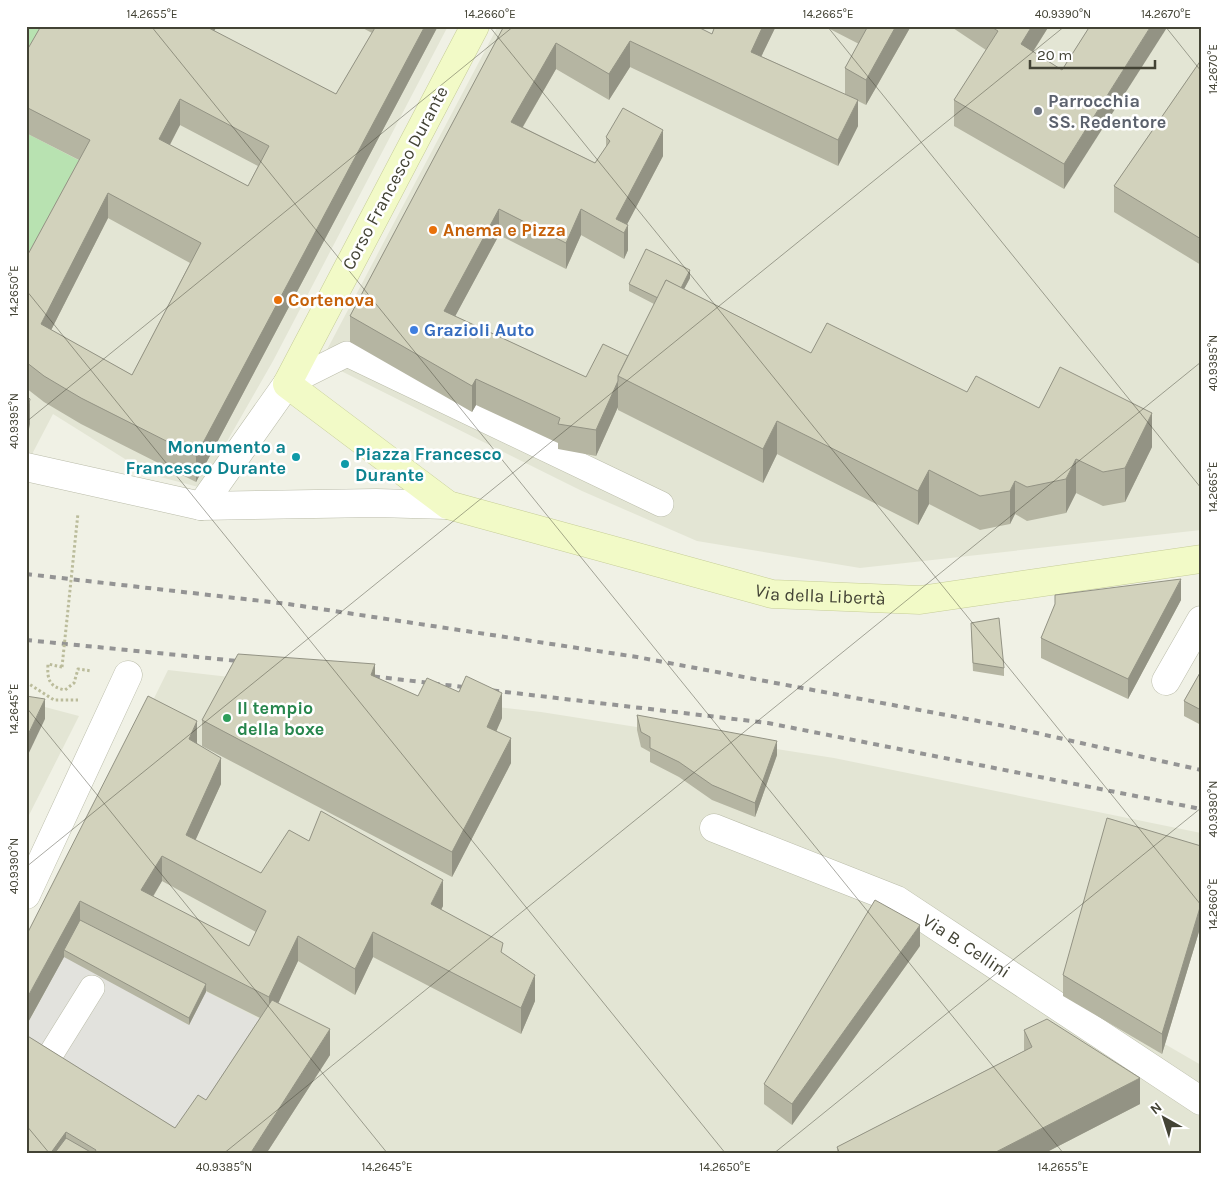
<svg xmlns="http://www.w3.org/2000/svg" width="1227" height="1180" viewBox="0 0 1227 1180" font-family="Karla,sans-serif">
	<rect width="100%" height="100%" fill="#f0f1e5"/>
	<g fill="#e3e5d4">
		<path d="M26 26H448L273 361 205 480 202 488 149 474 53 414 30 458 26 457Z"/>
		<path d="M498 26H1201V530L860 568 697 541 582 491 321 361Z"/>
		<path d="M168 670 541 712 834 758 1201 833V919L1163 1043 1201 1065V1154H26V957Z"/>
		<path d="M26 702 79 716 26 821Z"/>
	</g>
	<g fill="#b8e2b1">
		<path d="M26 26H55L26 78Z"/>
		<path d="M26 133 90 166 26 284Z"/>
	</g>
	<path fill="#e2e2dd" d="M80 927 271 1025 174 1152 26 1060V1027Z"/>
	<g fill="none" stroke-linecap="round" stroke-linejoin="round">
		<g stroke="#babca9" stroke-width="26">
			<g id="lane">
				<path d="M287 384 347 354 661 504"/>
				<path d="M41 1070 92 988"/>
			</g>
		</g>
		<g stroke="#babca9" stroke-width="29">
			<g id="street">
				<path d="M26 467 201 506 376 503 448 505"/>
				<path d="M201 506 287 384"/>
				<path d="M1166 681 1201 620"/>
				<path id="s1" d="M714 828 897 900 1201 1101"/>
				<path d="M26 895 128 675"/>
			</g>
		</g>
		<g stroke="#c6cd98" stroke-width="29">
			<g id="secondary">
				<path id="s2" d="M475 26 287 384 448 505 772 594 920 600 1201 559"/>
			</g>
		</g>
		<g stroke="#bbbc9b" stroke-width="3" stroke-dasharray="2.5 2.5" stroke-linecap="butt">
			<path d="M62 667 48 664C47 679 49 687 65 690L74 683 78 669 92 671"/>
			<path d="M26 682 54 700H78"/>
		</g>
		<use href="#lane" stroke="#fff" stroke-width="25"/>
		<use href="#street" stroke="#fff" stroke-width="28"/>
		<use href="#secondary" stroke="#f2fac7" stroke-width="28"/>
		<g stroke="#949494" stroke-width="4" stroke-dasharray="6 6" stroke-linecap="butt">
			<path d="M26 574 288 604 637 657 1010 727 1201 770"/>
			<path d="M26 640 248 662"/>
			<path d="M362 675 768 723 1201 809"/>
		</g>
		<path stroke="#bbbc9b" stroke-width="3" stroke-dasharray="2.5 2.5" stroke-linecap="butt" d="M62 667 78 513"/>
	</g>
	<g fill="#b5b5a2" fill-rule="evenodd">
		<path d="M41 26H217L214 31 336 94 372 33 359 26H438L196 482 81 424 44 402 26 388V258L79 160 26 133V52ZM180 125 258 166 248 186 170 145ZM108 218 190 263 132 375 51 330Z"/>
		<path d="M504 26 712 34 715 26H776L761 56 850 97 845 94V68L859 44 824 26H911L866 105 858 101V126L838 166 630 67 609 100 556 69 523 127 595 163 606 147V137L663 156 627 224 628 250 624 259 581 235 566 269 499 235 455 316 586 377 628 356 654 304 629 291V284L690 278 684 289 811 353 967 392 1039 408 1152 447 1125 502 1103 506 1076 493 1066 513 1027 521 1015 514 1010 524 980 530 929 504 918 525 777 454 763 483 618 410V407L596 456 558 449V443L476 405 472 412 350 342V316Z"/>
		<path d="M950 26H1049L1033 52 1062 70 1090 26 1064 189 954 126V100L986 50Z"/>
		<path d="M1201 60V265L1114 212V186Z"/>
		<path d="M1055 595 1181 600 1128 699 1041 658V638L1055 605Z"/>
		<path d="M971 630 1004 668V676L973 671Z"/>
		<path d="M1201 671V725L1184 716V701Z"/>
		<path d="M375 677 418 696 502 718 496 731 511 763 452 877 202 746V720Z"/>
		<path d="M148 696 197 743 221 784 195 840 261 873 309 841 443 906 441 909 503 954 535 1001 521 1034 373 957 355 995 298 961 278 1003 330 1055 266 1154H26V1035L175 1128 206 1100 260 1018 206 991 189 1025 64 957 26 1026ZM162 881 256 932 249 946 153 897Z"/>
		<path d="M637 715 777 755 755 817 712 800 679 777 650 762V752L641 747 637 730Z"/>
		<path d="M1201 846V925L1162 1054 1063 996V975Z"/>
		<path d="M920 946 792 1125 764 1104V1084Z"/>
		<path d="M1024 1030 1140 1104 1043 1154H837V1147L1024 1051Z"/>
	</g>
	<g fill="#939384">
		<path d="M203 26H217L203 51Z"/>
		<path d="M425 26H438L196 482V456Z"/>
		<path d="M763 26H776L751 78V52Z"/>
		<path d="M896 26H911L866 105V80Z"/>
		<path d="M1032 26H1049L1021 70V44Z"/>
		<path d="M1151 26H1168L1064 189V164Z"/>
		<path d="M630 41V67L609 100V74Z"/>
		<path d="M556 43V69L511 147V122Z"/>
		<path d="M180 99V125L159 165V139Z"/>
		<path d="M858 100V126L838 166V140Z"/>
		<path d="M663 130V156L623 232 616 219Z"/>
		<path d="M108 193V218L41 350V324Z"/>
		<path d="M499 209V235L444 337V311Z"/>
		<path d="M581 209V235L566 269V243Z"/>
		<path d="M628 225V250L624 259V233Z"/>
		<path d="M690 270V278L672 312V305Z"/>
		<path d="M476 379V405L472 412V386Z"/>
		<path d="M618 381V407L596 456V430Z"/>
		<path d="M30 399V424L26 444V418Z"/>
		<path d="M1152 413V447L1125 502V468Z"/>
		<path d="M777 421V454L763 483V449Z"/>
		<path d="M1076 459V493L1066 513V479Z"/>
		<path d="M929 470V504L918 525V491Z"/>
		<path d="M1015 481V514L1010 524V491Z"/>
		<path d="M1181 579V600L1128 699V679Z"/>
		<path d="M375 664V690L371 675Z"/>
		<path d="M502 693V718L487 753V727Z"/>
		<path d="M45 699V719L26 759V739Z"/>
		<path d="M197 721V747L189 739Z"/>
		<path d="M511 738V763L452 877V852Z"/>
		<path d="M777 741V755L755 817V803Z"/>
		<path d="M221 758V784L186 861V835Z"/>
		<path d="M162 856V881L141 916V890Z"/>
		<path d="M443 880V906L431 930V904Z"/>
		<path d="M80 901V927L64 950V957L26 1026V1000Z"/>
		<path d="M1201 904V925L1162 1054V1034Z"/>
		<path d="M920 925V946L792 1125V1104Z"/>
		<path d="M373 932V957L355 995V969Z"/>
		<path d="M298 936V961L269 1023V997Z"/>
		<path d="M535 975V1001L521 1034V1008Z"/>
		<path d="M206 984V992L189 1025V1018Z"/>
		<path d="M330 1029V1055L266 1154H250Z"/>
		<path d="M1140 1078V1104L1043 1154H992Z"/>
		<path d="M66 1132V1154H50Z"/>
	</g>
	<g fill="#d2d2bc" stroke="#939384" fill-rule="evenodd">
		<path d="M41 26H205L336 94 376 26H425L196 456 81 398 44 376 26 362V258L90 140 26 107V52ZM180 99 269 146 248 186 159 139ZM108 193 201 243 132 375 41 324Z"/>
		<path d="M504 26H696L712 34 715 26H763L751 52 858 100 838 140 630 41 609 74 556 43 511 122 595 163 610 141 606 137 623 108 663 130 616 219 628 225 624 233 581 209 566 243 499 209 444 311 586 377 603 344 628 356 618 376V381L596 430 558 424 560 418 476 379 472 386 350 316Z"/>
		<path d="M868 26H896L866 80 845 68Z"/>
		<path d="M990 26H1032L1021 44 1062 70 1090 26H1151L1064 164 954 100 998 31Z"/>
		<path d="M1201 60V239L1114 186Z"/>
		<path d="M646 249 690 270 681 288 666 280 658 298 629 284Z"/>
		<path d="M666 280 811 353 827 323 967 392 976 376 1039 408 1060 367 1152 413 1125 468 1103 472 1076 459 1066 479 1027 487 1015 481 1010 491 980 496 929 470 918 491 777 421 763 449 618 376Z"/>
		<path d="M26 395 30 399 26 418Z"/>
		<path d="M1181 579 1128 679 1041 638 1055 604V595Z"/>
		<path d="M999 618 1004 668 973 663 971 623Z"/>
		<path d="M238 654 375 664 371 675 418 696 427 678 459 692 466 676 502 693 487 727 511 738 452 852 202 720Z"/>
		<path d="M1201 671V710L1184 701Z"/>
		<path d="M26 696 45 699 26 739Z"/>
		<path d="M148 696 197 721 189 739 221 758 186 835 261 873 289 830 309 841 321 811 443 880 431 904 503 943 501 952 535 975 521 1008 373 932 355 969 298 936 269 997 80 901 26 1000V936ZM162 856 266 911 249 946 141 890Z"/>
		<path d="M637 715 777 741 755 803 712 785 679 762 650 748V737L641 732Z"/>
		<path d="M1107 818 1201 846V904L1162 1034 1063 975Z"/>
		<path d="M875 900 920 925 792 1104 764 1084Z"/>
		<path d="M80 920 206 984 189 1018 64 950Z"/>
		<path d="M272 1000 330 1029 250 1154H94L96 1150 66 1132 50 1154H26V1035L175 1128 198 1095 206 1100Z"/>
		<path d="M1047 1019 1140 1078 992 1154H840L837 1147 1032 1047 1024 1030Z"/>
		<path d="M66 1138 94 1154H54Z"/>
	</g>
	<path fill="none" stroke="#434335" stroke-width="1" stroke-opacity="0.45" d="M151 26 1064 1154M489 26 1201 905M827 26 1201 488M1165 26 1201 71M26 290 726 1154M26 422 514 26M26 707 388 1154M26 867 1065 26M26 1125 50 1154M223 1154 1201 362M773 1154 1201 808"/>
	<circle fill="#6b7280" stroke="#fff" stroke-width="2" cx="1038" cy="111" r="5"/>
	<g fill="#e8710a" stroke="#fff" stroke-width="2">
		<circle cx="433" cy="230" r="5"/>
		<circle cx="278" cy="300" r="5"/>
	</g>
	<circle fill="#3f7fe0" stroke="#fff" stroke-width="2" cx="414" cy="330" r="5"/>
	<g fill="#0f9aa8" stroke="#fff" stroke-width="2">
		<circle cx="296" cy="457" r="5"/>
		<circle cx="345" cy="464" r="5"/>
	</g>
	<circle fill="#2e9e5b" stroke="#fff" stroke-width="2" cx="227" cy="718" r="5"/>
	<g text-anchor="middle" stroke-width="5" stroke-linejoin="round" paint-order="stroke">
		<g font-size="18" font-weight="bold" fill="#5b616d" stroke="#fff" text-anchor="start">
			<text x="1048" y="107">Parrocchia<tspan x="1048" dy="21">SS. Redentore</tspan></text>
		</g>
		<g font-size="18" fill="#434335" stroke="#fff">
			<text transform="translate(395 178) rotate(-62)" y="6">Corso Francesco Durante</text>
			<text dy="6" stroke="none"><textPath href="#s2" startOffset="990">Via della Libertà</textPath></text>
			<text dy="6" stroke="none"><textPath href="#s1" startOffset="280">Via B. Cellini</textPath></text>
		</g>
		<g font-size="18" font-weight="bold" fill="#c56008" stroke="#fff" text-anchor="start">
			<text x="443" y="236">Anema e Pizza</text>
			<text x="288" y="306">Cortenova</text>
		</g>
		<g font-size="18" font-weight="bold" fill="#366cbe" stroke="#fff" text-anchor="start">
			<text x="424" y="336">Grazioli Auto</text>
		</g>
		<g font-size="18" font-weight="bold" fill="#0d838f" stroke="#fff" text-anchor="end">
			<text x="286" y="453">Monumento a<tspan x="286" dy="21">Francesco Durante</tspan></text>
			<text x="355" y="460" text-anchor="start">Piazza Francesco<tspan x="355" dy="21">Durante</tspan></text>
		</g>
		<g font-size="18" font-weight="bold" fill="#27864d" stroke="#fff" text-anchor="start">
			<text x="237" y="714">Il tempio<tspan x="237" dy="21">della boxe</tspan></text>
		</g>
	</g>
	<rect width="1227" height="1180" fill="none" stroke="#ffffff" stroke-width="55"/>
	<g transform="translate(1164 1118) rotate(321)" stroke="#ffffff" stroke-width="4" paint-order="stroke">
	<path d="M0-4L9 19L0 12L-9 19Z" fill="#434335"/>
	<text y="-8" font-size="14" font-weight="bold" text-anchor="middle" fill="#434335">N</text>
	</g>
	<path d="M1030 60v8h125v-8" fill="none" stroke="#434335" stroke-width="2.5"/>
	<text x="1037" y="60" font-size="15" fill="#434335" stroke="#ffffff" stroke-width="4" paint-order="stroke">20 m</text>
	<rect x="28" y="28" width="1172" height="1124" fill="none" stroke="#434335" stroke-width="2"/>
	<g font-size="12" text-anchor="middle" fill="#434335">
		<text x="152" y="18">14.2655°E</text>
		<text x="490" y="18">14.2660°E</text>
		<text x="828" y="18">14.2665°E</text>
		<text x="1063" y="18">40.9390°N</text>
		<text x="1166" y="18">14.2670°E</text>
		<text transform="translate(1213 69) rotate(-90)" y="4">14.2670°E</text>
		<text transform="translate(14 291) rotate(-90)" y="4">14.2650°E</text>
		<text transform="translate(1213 363) rotate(-90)" y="4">40.9385°N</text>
		<text transform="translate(14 421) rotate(-90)" y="4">40.9395°N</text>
		<text transform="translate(1213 487) rotate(-90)" y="4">14.2665°E</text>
		<text transform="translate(14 709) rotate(-90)" y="4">14.2645°E</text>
		<text transform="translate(1213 809) rotate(-90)" y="4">40.9380°N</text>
		<text transform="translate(14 866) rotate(-90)" y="4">40.9390°N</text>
		<text transform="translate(1213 904) rotate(-90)" y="4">14.2660°E</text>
		<text x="224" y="1171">40.9385°N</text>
		<text x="387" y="1171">14.2645°E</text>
		<text x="725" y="1171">14.2650°E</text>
		<text x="1063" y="1171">14.2655°E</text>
	</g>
</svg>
